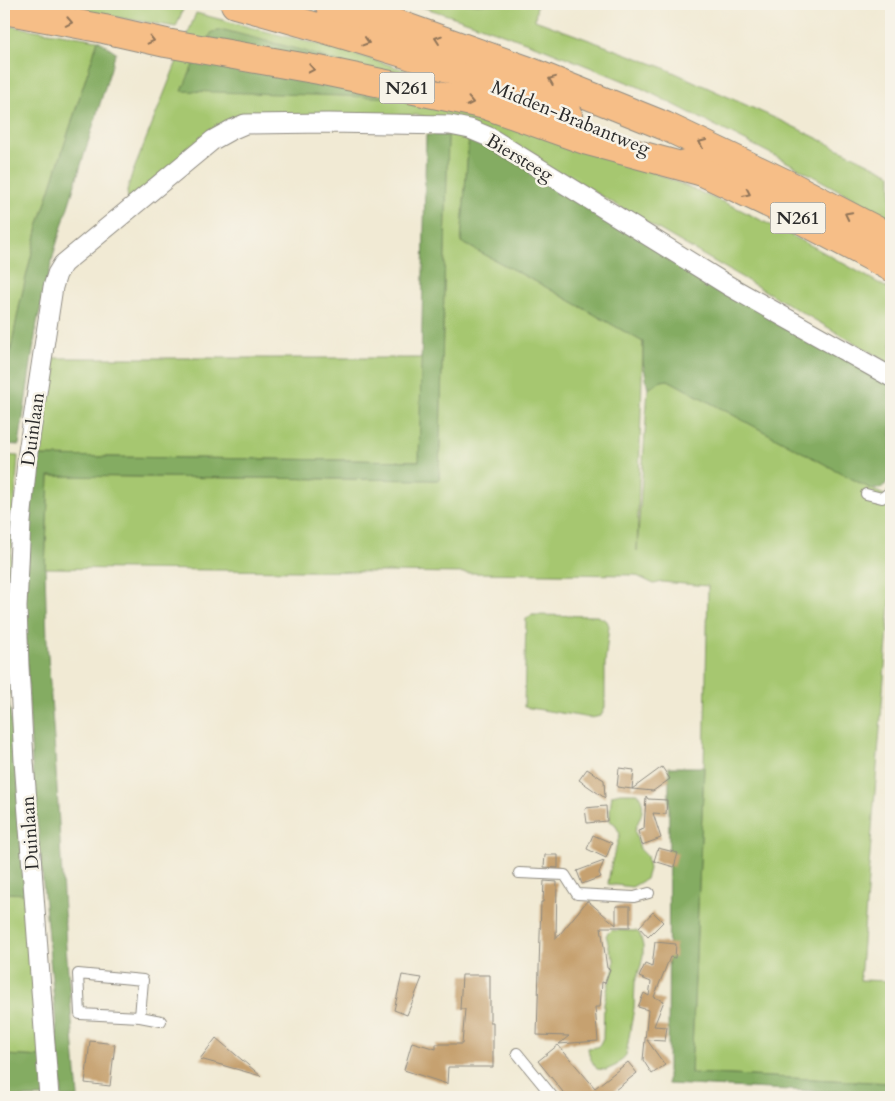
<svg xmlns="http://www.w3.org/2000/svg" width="895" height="1101" viewBox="0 0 895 1101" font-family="Cardo,serif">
	<rect width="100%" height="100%" fill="#f7f3e8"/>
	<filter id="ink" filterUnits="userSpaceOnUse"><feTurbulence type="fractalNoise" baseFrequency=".02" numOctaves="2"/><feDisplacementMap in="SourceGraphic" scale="10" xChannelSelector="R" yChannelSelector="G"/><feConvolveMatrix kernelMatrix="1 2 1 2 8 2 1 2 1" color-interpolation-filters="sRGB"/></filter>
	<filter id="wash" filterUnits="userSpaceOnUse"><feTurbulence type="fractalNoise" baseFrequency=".0096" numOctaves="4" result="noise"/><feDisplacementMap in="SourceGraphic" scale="20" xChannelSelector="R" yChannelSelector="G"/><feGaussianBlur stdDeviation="1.12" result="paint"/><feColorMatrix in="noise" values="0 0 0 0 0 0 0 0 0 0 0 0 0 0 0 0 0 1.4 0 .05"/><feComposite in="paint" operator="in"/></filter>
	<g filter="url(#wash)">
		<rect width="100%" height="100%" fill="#f1ead4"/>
		<g fill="#a6c76f" stroke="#68794d">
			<path d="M35 4H170L184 7 176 27Z"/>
			<path d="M413 4H537L535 20 662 67 788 124 891 174V219L789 163 639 87 545 49 460 19Z"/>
			<path d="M196 13 276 34 349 52 418 74 474 95 737 208 814 247 891 290V364L572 179 420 115 230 119 128 200 127 191 131 177Z"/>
			<path d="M4 25 98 40 38 227 20 303 4 384Z"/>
			<path d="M448 135 469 136 461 242 544 286 643 342 637 551 648 389 661 381 668 380 871 489 891 498V591L860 980 891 981V1083L691 1073 704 767 708 586 662 582 654 584 635 575 45 568 49 476 439 480Z"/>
			<path d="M48 358H422L420 461 35 456Z"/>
			<path d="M4 455 18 456 9 588 8 622H4Z"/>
			<path d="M532 615 597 616 607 621 609 626 605 664V707L601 716 591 718 524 707 526 619Z"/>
			<path d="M620 793H638C648 809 639 816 635 831L640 849 647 856 649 869 646 879 632 887 608 884C610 866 615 851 620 834L615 824 610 821V809L612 795Z"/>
			<path d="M4 893 30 894 43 1057 4 1055Z"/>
			<path d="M611 930 636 931 640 934 643 946V955L641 965 635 982 634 1008 626 1055 617 1065 606 1070 597 1069C592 1062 589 1057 588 1048L597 1047 600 1044 603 1038 604 1004 609 983 614 969V958L610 951 606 935Z"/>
		</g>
		<g fill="#84ac62" stroke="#586c46">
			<path d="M224 30 308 52 427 91 408 98 182 91 197 56 212 32Z"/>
			<path d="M98 40 116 52 55 249 37 323 19 445 4 444V384L20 303 38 227Z"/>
			<path d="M426 135H448L439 480 49 476 45 568 47 641 55 754 66 946 78 1097H62L55 1012 32 765 24 606 35 456 419 461Z"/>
			<path d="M469 136 891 385V471C887 483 886 490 871 489L668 380 661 381 648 389 643 362V342L544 286 461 242Z"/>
			<path d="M9 676V702L30 894 4 893V678Z"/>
			<path d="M669 767H704L691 1073 891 1083V1095L668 1084Z"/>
			<path d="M4 1055 43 1057 47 1097H4Z"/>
		</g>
		<g id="blocks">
			<g fill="#c6a16f">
				<path d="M662 767 670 779 653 791 632 789Z"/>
				<path d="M619 768 634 770 632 789 617 787Z"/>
				<path d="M587 769 604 780 605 798 579 780Z"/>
				<path d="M646 796 648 799 667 800 666 814 653 813 661 838 642 845 638 831 644 829Z"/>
				<path d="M606 806 607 821 587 823 585 808Z"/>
				<path d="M593 835 612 843 606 858 587 849Z"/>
				<path d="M658 848 678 853 674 867 654 861Z"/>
				<path d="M545 855H558V868L544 867Z"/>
				<path d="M604 861 599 873 601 877 582 884 577 871Z"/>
				<path d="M544 881 557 882 556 939 587 901 589 902 616 925V906H630V927H601L607 968 610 969 605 983 602 982 600 1007H595L598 1041 559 1044 569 1036 537 1035 541 902H543Z"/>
				<path d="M653 912 663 922 648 937 639 927Z"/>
				<path d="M655 942 676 944 675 958 670 957 654 997 664 1001 654 1026 667 1027 665 1041 647 1040 665 1065 652 1074 643 1060 648 1010 638 1007 644 993 649 996 651 982 639 977 645 964 652 967Z"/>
				<path d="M402 975 422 978 407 1015 394 1010Z"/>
				<path d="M462 975H490V1022H493V1067H448L447 1084 404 1070 412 1042 436 1049V1044H462L465 1009H460Z"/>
				<path d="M216 1038 261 1076 200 1059Z"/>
				<path d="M90 1041 115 1044 110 1086 85 1083Z"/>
				<path d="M558 1045 595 1088 628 1062 637 1073 606 1097H567L538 1061Z"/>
			</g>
		</g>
	</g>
	<g filter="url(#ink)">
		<use href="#blocks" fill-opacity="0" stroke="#8e8a80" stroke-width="1"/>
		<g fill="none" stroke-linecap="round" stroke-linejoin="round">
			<g stroke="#8e8a80" stroke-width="12">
				<g id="service">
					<path d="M866 494 882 498 891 491"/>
					<path d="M519 873 565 875 577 894 634 897 649 893"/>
					<path d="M140 1017 80 1014 78 974 143 980 140 1017 161 1021"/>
					<path d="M517 1053 553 1097"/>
				</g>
			</g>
			<g stroke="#8e8a80" stroke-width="21">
				<path id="minor" d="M49 1097 24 761 19 666 17 607 21 522 28 452 53 287 57 274 63 264 213 140 231 130 245 124 328 123 450 125 470 129 489 137 729 286 891 377"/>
			</g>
			<g stroke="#8e8a80" stroke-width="30">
				<g id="trunk">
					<path d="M235 4C316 26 397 49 476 78 507 90 538 102 568 115"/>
					<path d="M329 4 397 24 526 70 665 126 793 187 891 238"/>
					<path d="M4 10 104 29 166 43 319 70 486 105 588 141 703 172"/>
					<path d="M686 164 783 210 891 267"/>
				</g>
			</g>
			<use href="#service" stroke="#fff" stroke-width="10"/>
			<use href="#minor" stroke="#fff" stroke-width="19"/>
			<use href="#trunk" stroke="#f6be87" stroke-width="28"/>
		</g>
		<defs><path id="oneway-chevron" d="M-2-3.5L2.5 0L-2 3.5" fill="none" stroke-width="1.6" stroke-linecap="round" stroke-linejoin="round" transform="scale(1.25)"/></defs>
		<g stroke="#907459">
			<use href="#oneway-chevron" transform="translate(69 22) rotate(11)"/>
			<use href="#oneway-chevron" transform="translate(438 39) rotate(-161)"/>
			<use href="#oneway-chevron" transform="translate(151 40) rotate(13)"/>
			<use href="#oneway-chevron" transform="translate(366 42) rotate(18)"/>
			<use href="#oneway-chevron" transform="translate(311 69) rotate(10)"/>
			<use href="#oneway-chevron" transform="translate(552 80) rotate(-158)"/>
			<use href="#oneway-chevron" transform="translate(470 102) rotate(12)"/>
			<use href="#oneway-chevron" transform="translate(702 143) rotate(-155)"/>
			<use href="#oneway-chevron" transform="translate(747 193) rotate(25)"/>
			<use href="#oneway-chevron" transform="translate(848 215) rotate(-153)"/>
		</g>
	</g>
	<g text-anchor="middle" stroke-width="5" stroke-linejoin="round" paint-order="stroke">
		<g fill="#f7f3e8" stroke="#686764" stroke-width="1">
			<rect x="379.5" y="72.5" width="55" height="31" rx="4"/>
			<rect x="770.5" y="202.5" width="55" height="31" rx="4"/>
		</g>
		<g font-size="18" font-weight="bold" fill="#2b2b2b">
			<text x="407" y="94">N261</text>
			<text x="798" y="224">N261</text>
		</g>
		<g font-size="19" fill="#2b2b2b" stroke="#f7f3e8">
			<text transform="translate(571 117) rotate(22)" y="7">Midden-Brabantweg</text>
			<text transform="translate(520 157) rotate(31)" y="7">Biersteeg</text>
			<text transform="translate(32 429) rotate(-82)" y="7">Duinlaan</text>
			<text transform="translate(29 833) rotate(-94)" y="7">Duinlaan</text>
		</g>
	</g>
	<rect width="895" height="1101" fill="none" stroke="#f7f3e8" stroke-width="20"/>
</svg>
